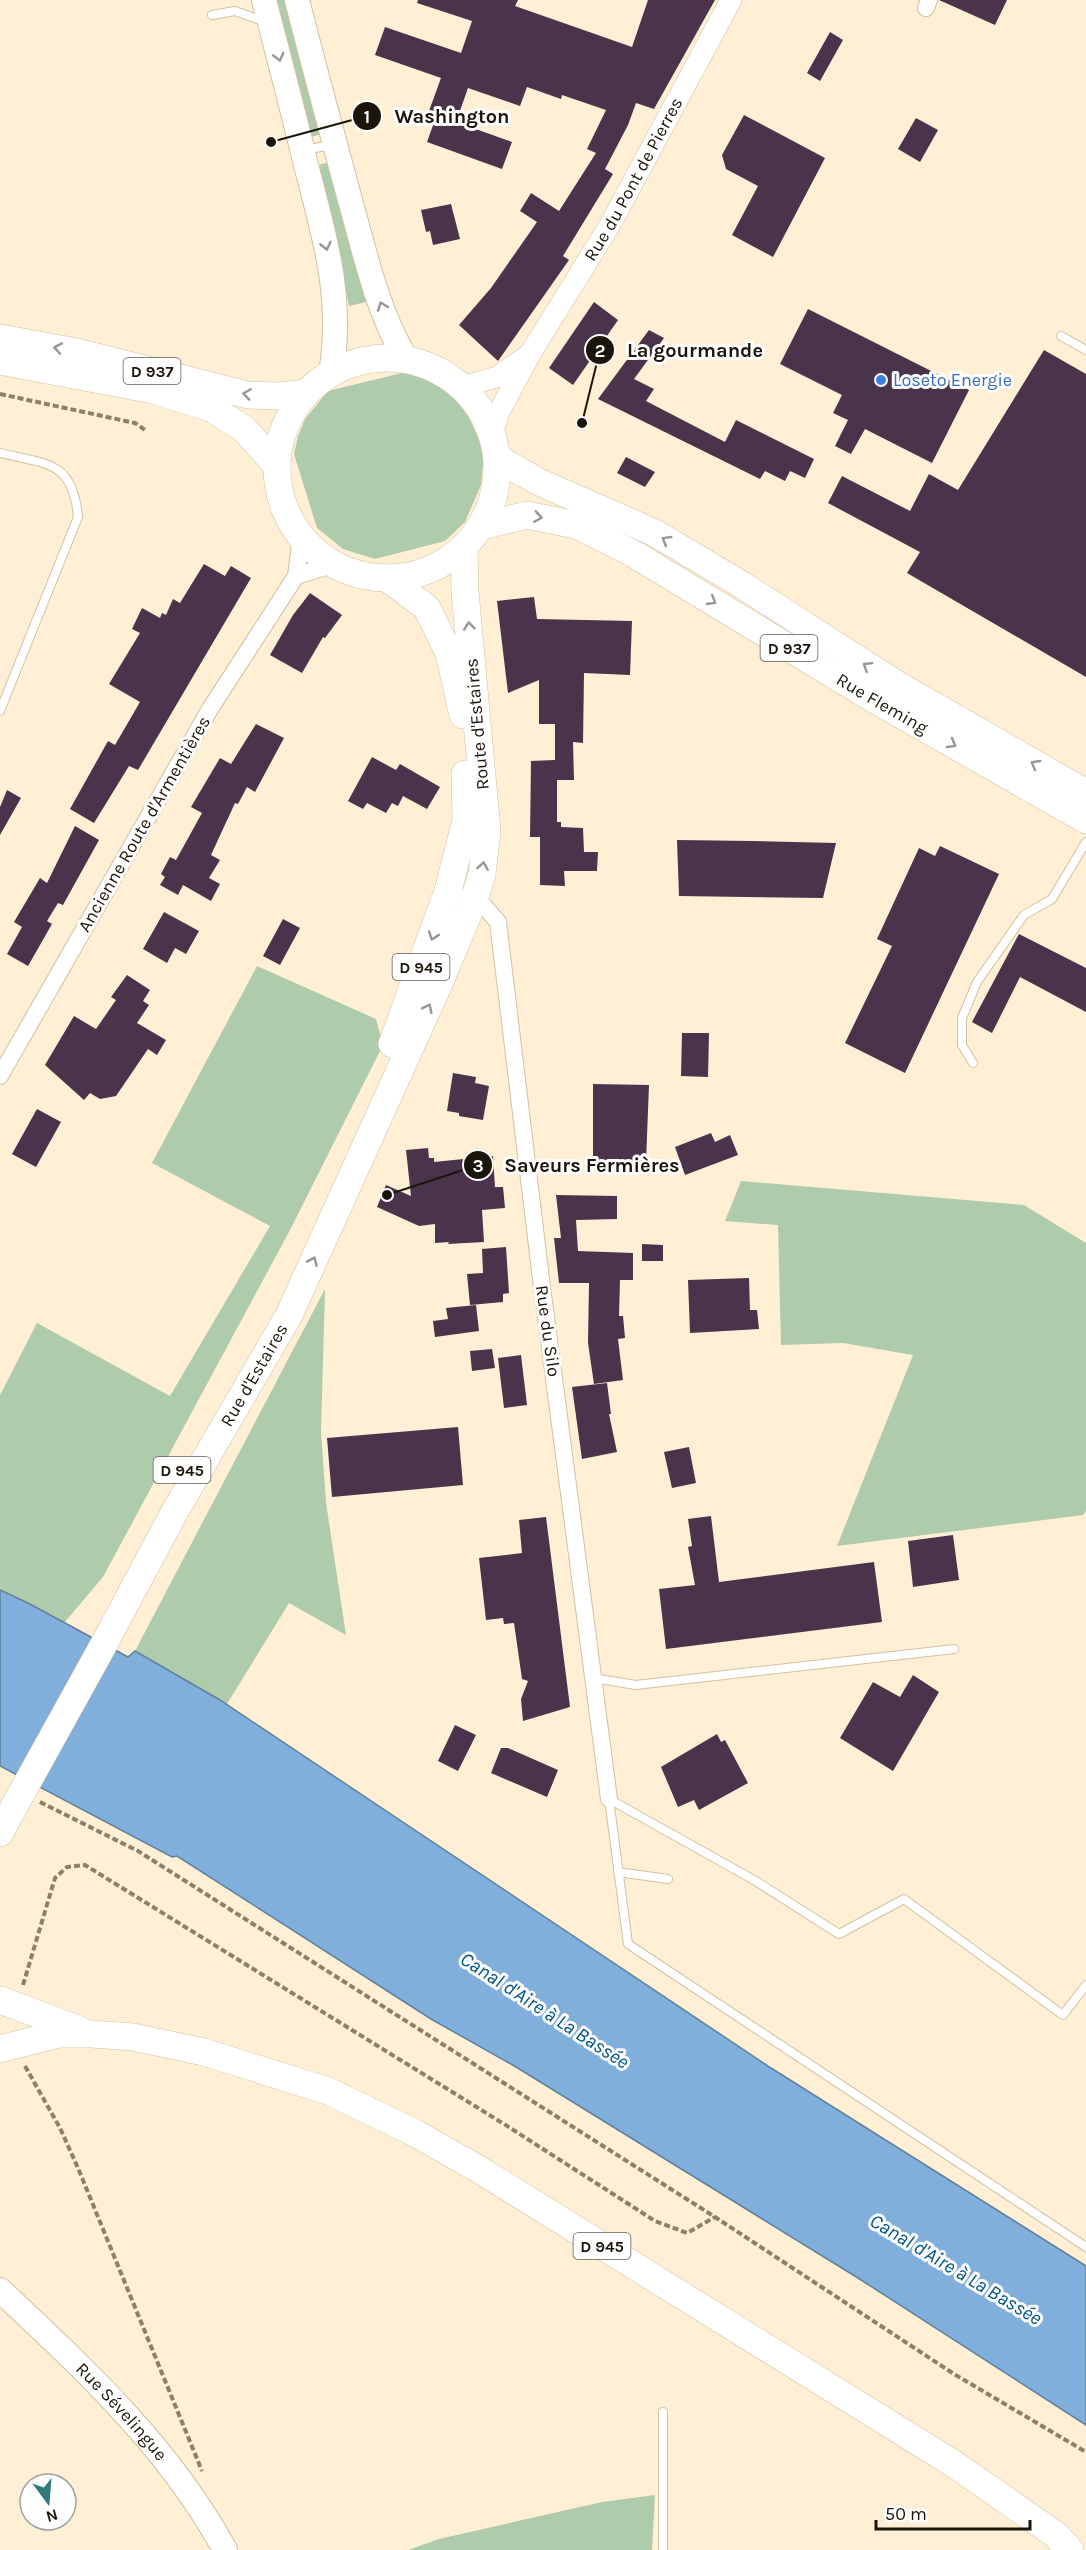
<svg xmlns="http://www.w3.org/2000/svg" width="1086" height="2550" viewBox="0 0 1086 2550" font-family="Karla,sans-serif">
	<rect width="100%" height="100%" fill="#feefd5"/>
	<g fill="#aecbab">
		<path d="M274 0H287L321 134 311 137Z"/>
		<path d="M328 163 370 301 349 306 338 251 318 169 321 164Z"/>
		<path d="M406 372 440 385 466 410 484 452 481 485 465 522 445 541 375 559 343 549 317 528 294 454 298 436 305 419 328 391Z"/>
		<path d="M257 966 376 1019 383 1045 290 1230 103 1577 64 1623 0 1590V1395L37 1323 170 1396 270 1226 152 1163Z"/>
		<path d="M741 1181 1024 1205 1086 1243V1511L1083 1515 837 1546 913 1355 843 1343 781 1345 778 1225 725 1221Z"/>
		<path d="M325 1289 321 1432 326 1503 346 1635 289 1603 227 1704 135 1651Z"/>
		<path d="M655 2495 652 2550H408L439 2539 602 2502Z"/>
	</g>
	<path fill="#7fafda" stroke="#61819c" stroke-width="1.5" d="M0 1590 28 1603 128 1657 135 1651 220 1700 771 2068 1086 2266V2425L858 2278 516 2067 431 2019 177 1856 172 1857 0 1766Z"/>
	<g fill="#49344b">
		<path d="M418 0H518L515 6 632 47 648 0H715L654 109 636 103 628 125 605 169 613 174 563 256 569 260 498 361 459 325 491 288 537 222 520 211 531 193 559 211 596 153 587 149 606 110 562 95 561 99 527 87 520 106 468 88 456 122 512 142 502 169 427 142 437 114 429 111 441 78 375 55 385 27 461 53 472 21 417 3Z"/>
		<path d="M939 0H1007L995 25Z"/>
		<path d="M830 32 843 40 820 81 807 73Z"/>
		<path d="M744 115 825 158 773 257 732 235 758 186 726 169 722 155Z"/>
		<path d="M916 118 938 130 920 162 898 149Z"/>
		<path d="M451 204 460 239 433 245 430 231 426 232 421 210Z"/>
		<path d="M594 302 618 320 573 385 549 368Z"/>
		<path d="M808 309 969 390 932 463 865 429 851 454 835 446 848 420 833 413 842 395 780 364Z"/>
		<path d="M649 330 664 338 634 379 654 389 646 401 725 442 736 420 814 459 805 478 790 471 785 481 765 471 760 479 598 399Z"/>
		<path d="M1044 350 1086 374V677L907 573 920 552 828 503 842 476 910 511 929 474 958 490Z"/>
		<path d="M626 457 655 472 645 487 617 473Z"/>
		<path d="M204 564 225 576 231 566 251 578 138 770 129 766 94 823 70 809 108 741 115 745 140 702 109 684 140 633 132 629 142 608 160 618 162 613 166 615 173 599 180 603Z"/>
		<path d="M310 593 342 615 325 638 323 637 302 673 270 655 293 615Z"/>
		<path d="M534 597 537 619 632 621 630 675 584 673 583 743 573 742 574 780H557V822H561V827L583 828 584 852H598L597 871H564L565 886 540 885V837H530L531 761 555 760V724H539V680L508 693 497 601Z"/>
		<path d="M256 724 284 738 255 792 247 787 238 804 235 803 211 855 220 860 209 878 220 884 211 901 183 885 178 895 160 885 165 877 161 874 170 857 176 860 202 813 191 807 220 758 231 764Z"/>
		<path d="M372 757 396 770 400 764 440 787 427 809 403 796 398 806 392 803 386 813 367 803 363 809 348 801Z"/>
		<path d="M7 790 21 798 0 835V807Z"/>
		<path d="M75 826 99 840 63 905 58 903 47 921 52 924 28 966 7 954 22 927 14 922 40 878 47 883Z"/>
		<path d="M677 840 753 841 836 843 823 898 679 896Z"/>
		<path d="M940 846 999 874 905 1073 845 1043 892 946 877 939 919 848 935 856Z"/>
		<path d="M164 912 199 931 186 954 175 948 167 963 143 949Z"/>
		<path d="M283 919 300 928 280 965 263 956Z"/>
		<path d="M1019 934 1086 968V1012L1020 977 992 1033 972 1022Z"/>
		<path d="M127 975 150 990 143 1001 149 1005 137 1023 166 1040 157 1055 148 1049 116 1096 100 1099 90 1093 84 1100 45 1065 74 1016 96 1029 116 1000 111 997Z"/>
		<path d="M682 1033H709L708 1077 681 1076Z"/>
		<path d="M453 1073 476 1077 475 1083 489 1086 483 1120 459 1116V1113L447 1111Z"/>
		<path d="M593 1084 649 1085 646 1162 593 1160Z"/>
		<path d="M37 1109 61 1122 36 1167 12 1154Z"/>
		<path d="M711 1133 715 1142 730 1135 738 1155 685 1175 675 1147Z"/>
		<path d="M428 1148 429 1158H434V1162L493 1156 495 1187H503L505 1208 482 1210 484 1242 448 1244 449 1242 435 1243V1224L419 1226 377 1207 386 1185 411 1196 406 1150Z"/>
		<path d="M556 1195 617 1196V1219L576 1220 578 1251 633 1253V1280H620L619 1316H623L625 1338 618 1339 623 1380 594 1384 588 1343 589 1283H559L554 1238H561Z"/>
		<path d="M642 1244 663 1245V1261H642Z"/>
		<path d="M506 1247 509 1293 503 1294V1302L470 1305 467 1274 483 1273 482 1249Z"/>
		<path d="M749 1278 750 1310H757L759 1329 690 1333 688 1280Z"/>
		<path d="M476 1305 479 1331 435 1337 433 1321 448 1319 446 1308Z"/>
		<path d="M492 1349 495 1368 472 1371 470 1351Z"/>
		<path d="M521 1355 527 1405 504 1408 498 1358Z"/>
		<path d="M607 1383 611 1414H609L617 1452 582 1459 572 1387Z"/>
		<path d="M458 1427 463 1485 332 1497 327 1438Z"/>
		<path d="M689 1447 696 1483 672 1488 664 1452Z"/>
		<path d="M711 1516 719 1582 874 1562 882 1622 666 1649 659 1589 695 1585 688 1547 692 1546 688 1519Z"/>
		<path d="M546 1517 570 1707 523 1721 521 1699 528 1681 522 1679 514 1623 504 1624 503 1618 486 1620 479 1558 522 1553 519 1520Z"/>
		<path d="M953 1535 959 1580 913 1587 908 1541Z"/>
		<path d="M913 1675 939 1692 893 1771 840 1738 873 1682 900 1697Z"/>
		<path d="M455 1725 476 1735 458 1771 438 1761Z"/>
		<path d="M717 1734 721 1742 725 1740 748 1783 699 1810 694 1800 678 1807 661 1767Z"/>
		<path d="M501 1748H508L558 1770 547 1797 491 1773Z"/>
	</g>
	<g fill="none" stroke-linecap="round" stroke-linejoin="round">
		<g stroke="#d2c1a1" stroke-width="10">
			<g id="service">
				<path d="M212 15 235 11 266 22"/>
				<path d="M303 150 332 145"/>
				<path d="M1061 336 1086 350"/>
				<path d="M0 453C47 464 73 461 78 517L0 711"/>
				<path d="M973 1063 962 1045V1018L977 982 1024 915 1052 899 1086 842"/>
				<path d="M593 1678 636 1685 954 1649"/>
				<path d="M609 1799 628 1944 1086 2247"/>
				<path d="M609 1799 754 1880 839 1934 904 1899 1063 2015 1086 1985"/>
				<path d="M618 1872 668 1879"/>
				<path d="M663 2412V2550"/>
			</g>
		</g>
		<g stroke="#d2c1a1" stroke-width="18">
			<g id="minor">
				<path d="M926 8 929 0"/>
				<path d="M296 576 335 564"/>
				<path d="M466 897 484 906 498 922 541 1279 609 1799"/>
				<path d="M0 1076 210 709 296 576 301 537"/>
			</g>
		</g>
		<g stroke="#d2c1a1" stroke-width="22">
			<g id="tertiary">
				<path d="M461 387 497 377 527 356"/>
				<path id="s1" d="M492 433 499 412 530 354 611 223 731 0"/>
			</g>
		</g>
		<g stroke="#d2c1a1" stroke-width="26">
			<g id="secondary">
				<path d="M264 0C278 54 292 107 305 161 324 236 344 295 331 374"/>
				<path d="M297 0C314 67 332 133 350 200 365 253 377 311 406 359"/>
				<path id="s2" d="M0 2290C84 2369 169 2447 225 2550"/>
			</g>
		</g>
		<g stroke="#d2c1a1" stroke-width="28">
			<g id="primary">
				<path d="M0 338 77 352 248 395 280 396 306 393"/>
				<circle cx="387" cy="468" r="110"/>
				<path d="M0 361 153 390 211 408 244 429 277 466"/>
				<path d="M497 458 537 481 655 533 742 585 898 685 1086 793"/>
				<path id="s3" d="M481 526 527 515 576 525 634 554 870 697 1086 820"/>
				<path d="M387 578 427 608 449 653 463 715"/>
				<path d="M392 1044 448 891 466 820 465 774"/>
				<path id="s4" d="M104 1644 174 1513 289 1315 438 986 474 900 482 874 487 831 465 592 464 547"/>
				<path d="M0 1833 16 1803"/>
				<path d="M0 2000 80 2030"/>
				<path d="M0 2049 59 2034H92L133 2037 204 2052 328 2091 413 2132 475 2167 954 2464 1056 2535 1070 2550"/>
			</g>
		</g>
		<g stroke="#8a806d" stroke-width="4" stroke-dasharray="6 3" stroke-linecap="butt">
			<path d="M0 394 135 423 145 430"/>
			<path d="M40 1802 138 1851 715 2217 954 2374 1086 2452"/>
			<path d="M23 1985 55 1878 67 1867 85 1865 504 2124 655 2221 687 2233 715 2217"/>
			<path d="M25 2066 60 2128 78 2168 202 2471"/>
		</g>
		<use href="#service" stroke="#fff" stroke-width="8"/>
		<use href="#minor" stroke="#fff" stroke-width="16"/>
		<use href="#tertiary" stroke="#fff" stroke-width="21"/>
		<use href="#secondary" stroke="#fff" stroke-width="24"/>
		<use href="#primary" stroke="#fff" stroke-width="27"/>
		<g stroke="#d2c1a1" stroke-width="28" stroke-linecap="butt">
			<path id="primary-bridge" d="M16 1803 104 1644"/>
		</g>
		<use href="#primary-bridge" stroke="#fff" stroke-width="27"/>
	</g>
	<defs><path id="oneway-chevron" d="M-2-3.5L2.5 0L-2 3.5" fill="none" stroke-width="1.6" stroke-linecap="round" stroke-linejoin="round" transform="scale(1.5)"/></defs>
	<g stroke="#999691">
		<use href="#oneway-chevron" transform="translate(279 57) rotate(76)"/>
		<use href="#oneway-chevron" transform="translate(326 246) rotate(77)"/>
		<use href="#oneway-chevron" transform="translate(382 306) rotate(-110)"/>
		<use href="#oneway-chevron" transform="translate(58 348) rotate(-170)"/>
		<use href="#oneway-chevron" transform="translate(247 394) rotate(-172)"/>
		<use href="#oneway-chevron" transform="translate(538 517) rotate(9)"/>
		<use href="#oneway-chevron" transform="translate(666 540) rotate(-149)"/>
		<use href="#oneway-chevron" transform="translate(712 601) rotate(31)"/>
		<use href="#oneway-chevron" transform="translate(469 626) rotate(-96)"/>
		<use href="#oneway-chevron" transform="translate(867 666) rotate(-148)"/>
		<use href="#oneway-chevron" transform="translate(952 744) rotate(30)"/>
		<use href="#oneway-chevron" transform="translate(1035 764) rotate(-150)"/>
		<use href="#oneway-chevron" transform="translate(483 866) rotate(-81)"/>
		<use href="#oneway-chevron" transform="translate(433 936) rotate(109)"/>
		<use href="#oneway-chevron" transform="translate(428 1008) rotate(-64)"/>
		<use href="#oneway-chevron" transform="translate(313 1261) rotate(-66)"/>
	</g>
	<circle fill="#3f7fe0" stroke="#fefefe" stroke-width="2" cx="881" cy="380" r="6"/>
	<g text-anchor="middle" stroke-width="6" stroke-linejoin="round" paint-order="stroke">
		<g fill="#fefefe" stroke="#605c53" stroke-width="1.5">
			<rect x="123.5" y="358" width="57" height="26" rx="4.5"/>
			<rect x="760.5" y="635" width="57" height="26" rx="4.5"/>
			<rect x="392.5" y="954" width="57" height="26" rx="4.5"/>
			<rect x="153.5" y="1457" width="57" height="26" rx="4.5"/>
			<rect x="573.5" y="2233" width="57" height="26" rx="4.5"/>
		</g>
		<g font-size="16" font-weight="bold" fill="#1c160a">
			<text x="152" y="377">D 937</text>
			<text x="789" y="654">D 937</text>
			<text x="421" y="973">D 945</text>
			<text x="182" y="1476">D 945</text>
			<text x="602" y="2252">D 945</text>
		</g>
		<g font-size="18" fill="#1c160a" stroke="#fefefe">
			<text dy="6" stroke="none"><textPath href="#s1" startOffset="291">Rue du Pont de Pierres</textPath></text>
			<text dy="6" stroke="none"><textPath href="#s3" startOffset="452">Rue Fleming</textPath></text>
			<text transform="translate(477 724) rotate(-95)" y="6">Route d'Estaires</text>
			<text transform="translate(144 824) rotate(-60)" y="6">Ancienne Route d'Armentières</text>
			<text transform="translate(548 1331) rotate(82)" y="6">Rue du Silo</text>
			<text dy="6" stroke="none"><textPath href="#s4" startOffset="308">Rue d'Estaires</textPath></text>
			<text dy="6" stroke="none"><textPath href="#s2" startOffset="172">Rue Sévelingue</textPath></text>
		</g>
		<g font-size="18" fill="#366cbe" stroke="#fefefe" text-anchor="start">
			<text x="893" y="386">Loseto Energie</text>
		</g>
		<g font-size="20" font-style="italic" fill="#005488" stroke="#fefefe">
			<text transform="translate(545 2010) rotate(33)" y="7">Canal d'Aire à La Bassée</text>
			<text transform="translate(956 2269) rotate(31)" y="7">Canal d'Aire à La Bassée</text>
		</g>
	</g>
	<path fill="none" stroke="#1c160a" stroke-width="2" d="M271 142L367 116M582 423L600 350M387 1195L478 1165"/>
	<g fill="#1c160a" stroke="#fefefe" stroke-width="2">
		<circle cx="271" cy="142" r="6"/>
		<circle cx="582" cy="423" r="6"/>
		<circle cx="387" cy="1195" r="6"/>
		<circle cx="367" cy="116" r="15"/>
		<circle cx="600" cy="350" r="15"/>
		<circle cx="478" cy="1165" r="15"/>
	</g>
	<g font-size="18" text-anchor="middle" font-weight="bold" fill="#fff">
		<text x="367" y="123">1</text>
		<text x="600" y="357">2</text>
		<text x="478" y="1172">3</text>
	</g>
	<g font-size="20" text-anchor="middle" font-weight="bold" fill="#1c160a" stroke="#fefefe" stroke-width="6" stroke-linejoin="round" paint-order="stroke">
		<text x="452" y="123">Washington</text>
		<text x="695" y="357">La gourmande</text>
		<text x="592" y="1172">Saveurs Fermières</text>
	</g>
	<g transform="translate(48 2502) rotate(164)"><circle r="28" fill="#fefefe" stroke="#a4a19c" stroke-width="1.5"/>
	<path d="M0-4.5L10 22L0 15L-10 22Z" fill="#307a7c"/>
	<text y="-9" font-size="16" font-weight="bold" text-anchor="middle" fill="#1c160a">N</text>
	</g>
	<path d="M876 2520v9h154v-9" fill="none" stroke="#1c160a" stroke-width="3"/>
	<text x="885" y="2520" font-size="18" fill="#1c160a" stroke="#fefefe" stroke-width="4.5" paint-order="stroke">50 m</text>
</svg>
